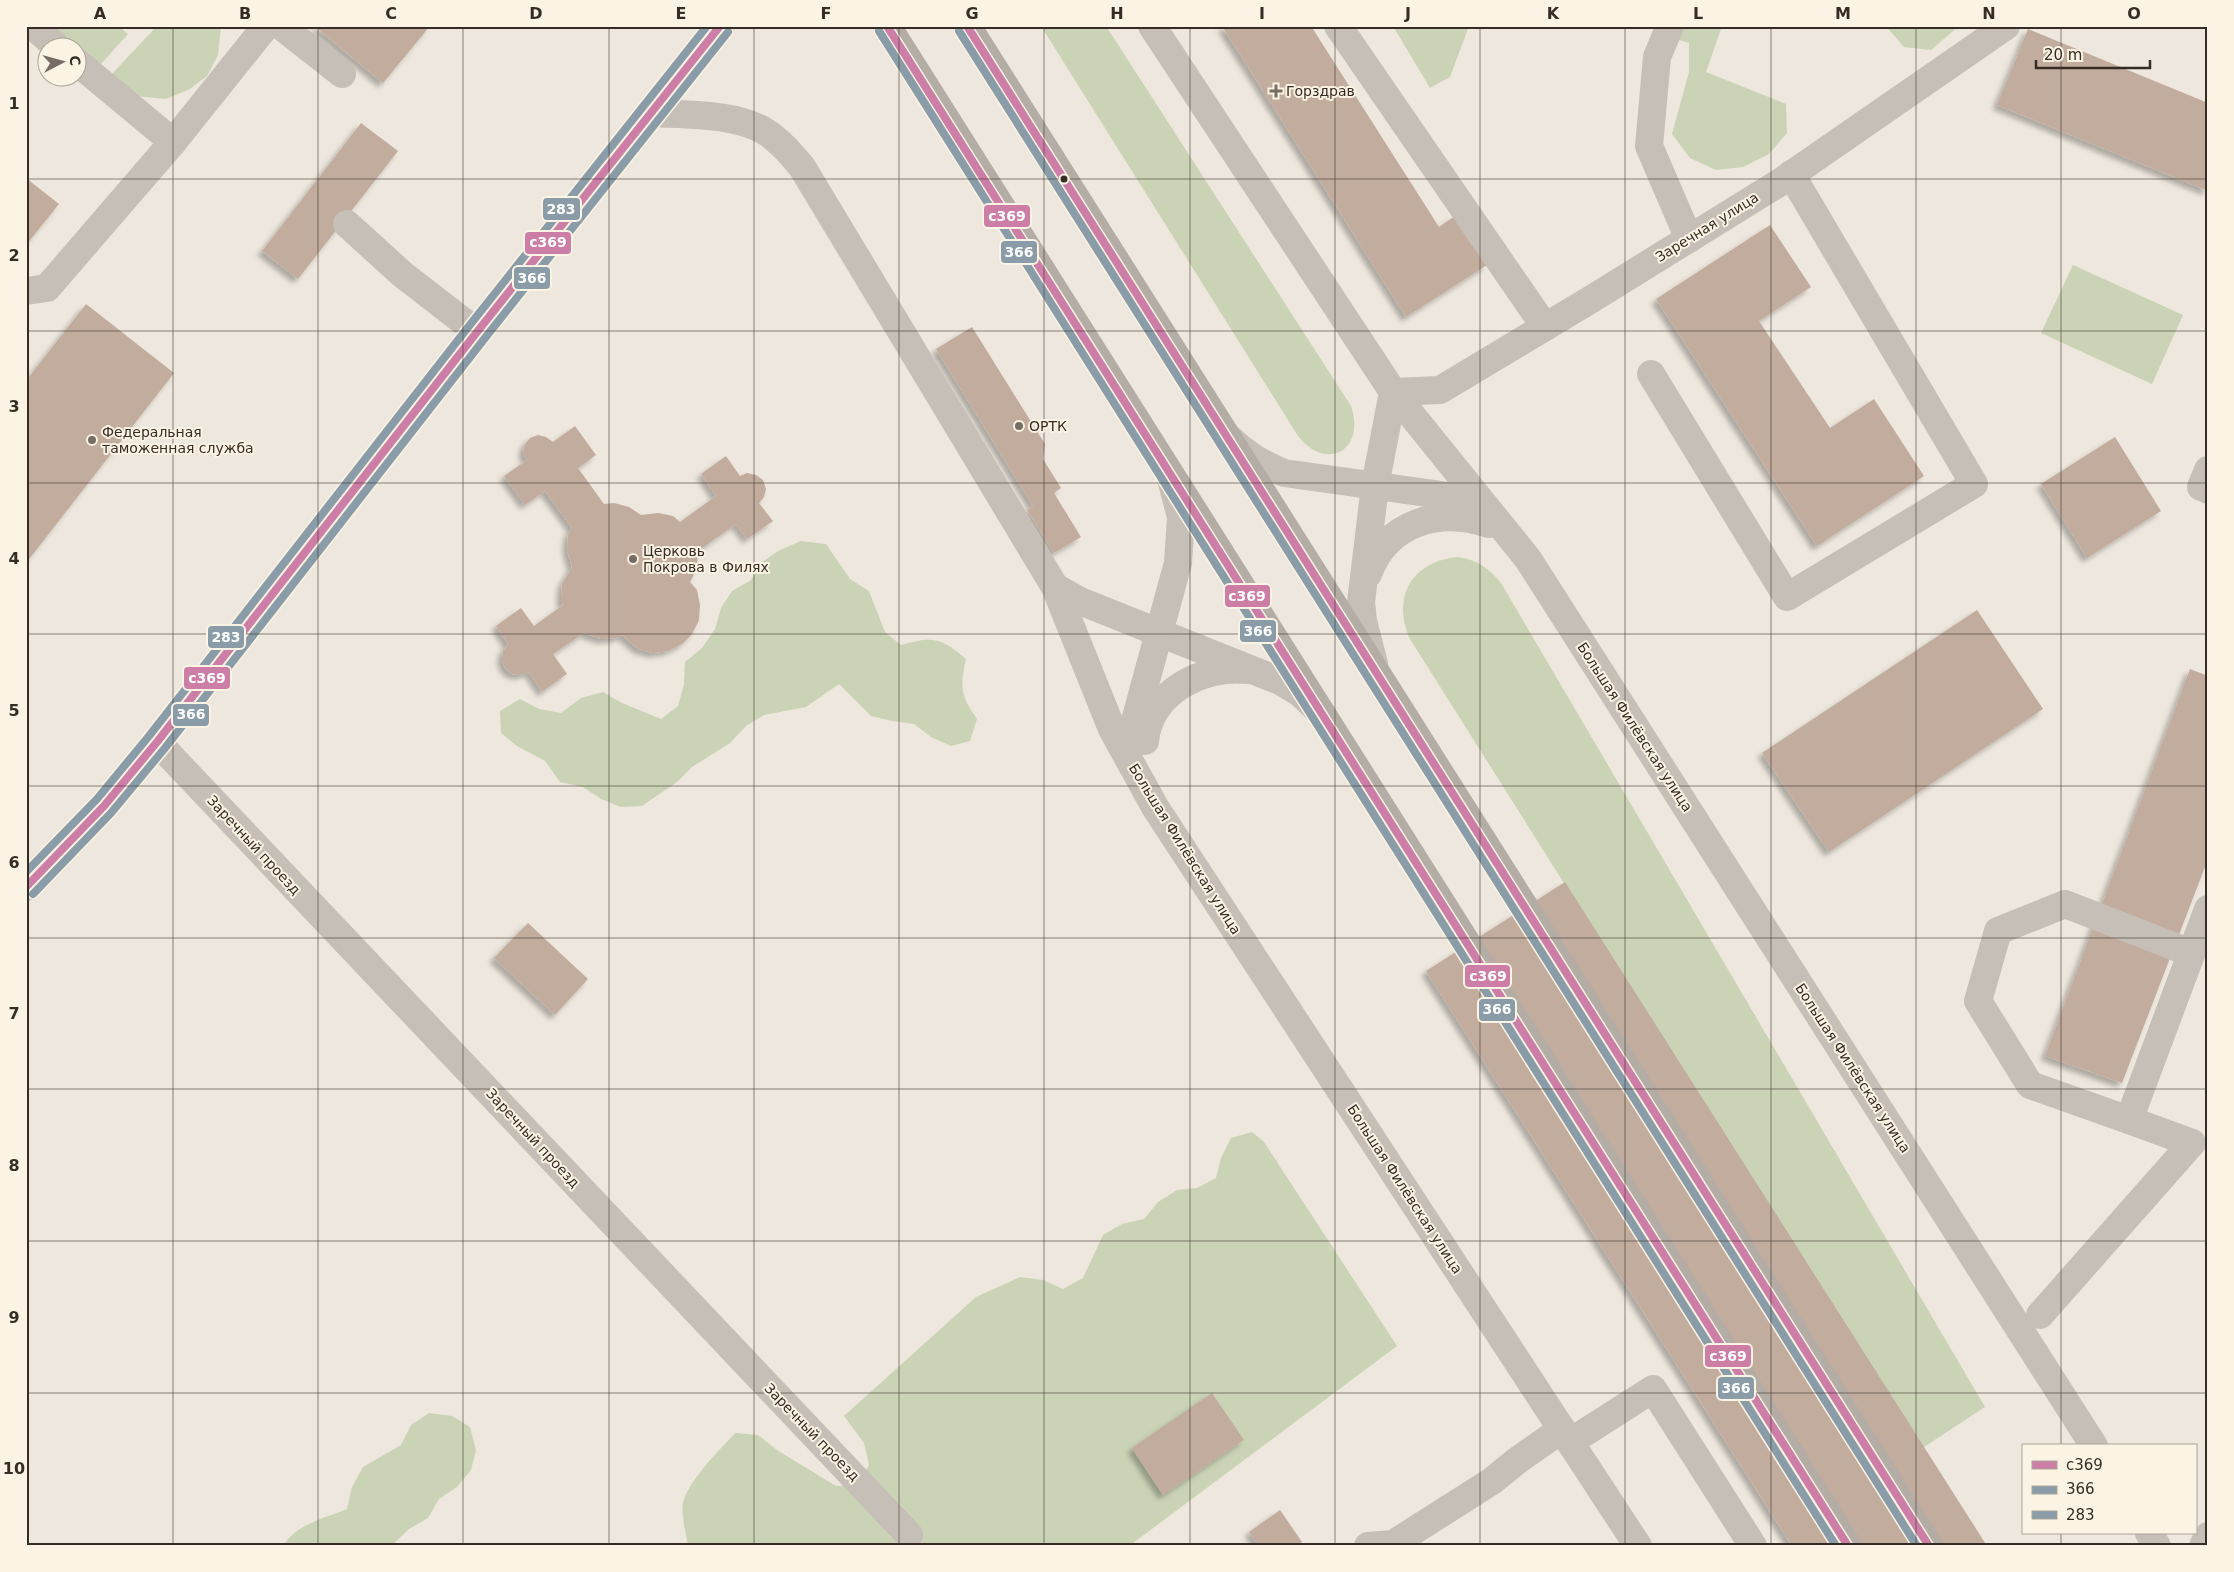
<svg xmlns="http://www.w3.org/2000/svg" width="2234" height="1572" viewBox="0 0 2234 1572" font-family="'DejaVu Sans',sans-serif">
	<defs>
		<filter id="shadow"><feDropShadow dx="-4.5" dy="4.5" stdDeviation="2.5" flood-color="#0004"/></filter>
	</defs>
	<rect width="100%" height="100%" fill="#ede7dd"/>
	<g fill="#cbd3b6">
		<path d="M33 26H118L128 34 91 75 78 63V48L58 47Z"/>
		<path d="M157 26H221L218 55 207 76 190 89 166 99 136 96 109 77Z"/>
		<path d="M1041 26H1106L1351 406C1366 451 1326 472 1298 436Z"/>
		<path d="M1393 26H1469L1450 77 1430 88Z"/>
		<path d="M1661 26H1722L1706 72 1786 104 1787 133 1769 154 1743 167 1716 170 1690 158 1672 134 1689 72V43L1663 35Z"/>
		<path d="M1886 26H1959L1931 50 1904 47Z"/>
		<path d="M2073 265 2183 315 2152 384 2041 333Z"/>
		<path d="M801 541 826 544 850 579 869 591 885 632 901 645C932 636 941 637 966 659 960 687 960 695 977 719L970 741 951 746 931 737 914 724 892 721 871 716 839 684 806 707 764 715 746 726 730 743 692 767 677 782 642 806 621 807 601 799 583 787 560 782 545 761 517 746 501 733 500 711 520 699 539 709 561 713 581 698 603 692 622 703 661 719 678 706 684 684 685 662 702 648 715 629 721 608 732 591 751 580 762 562 780 550Z"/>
		<path d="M1458 557C1477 560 1489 568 1501 583L1985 1407 1921 1449 1410 639C1391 597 1412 561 1458 557Z"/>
		<path d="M1252 1132 1264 1142 1397 1346 1129 1546H688C686 1533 681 1516 683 1503 687 1483 721 1447 736 1433L758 1435 777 1450 836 1486 858 1485 869 1465 864 1443 844 1416 976 1297 1020 1277 1043 1280 1063 1289 1083 1278 1103 1235 1122 1224 1144 1219 1158 1202 1177 1190 1197 1188 1216 1178 1221 1158 1231 1138Z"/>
		<path d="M429 1413 452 1416 470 1427 476 1450 471 1470 457 1487 439 1499 428 1518 409 1529 391 1546H283C298 1523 323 1519 347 1509L352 1487 363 1467 401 1445 411 1425Z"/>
	</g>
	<g fill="#c2ac9d" filter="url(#shadow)">
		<path d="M314 26H430L383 83Z"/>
		<path d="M1222 26H1311L1439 227 1455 216 1487 265 1406 317Z"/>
		<path d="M2028 29 2208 103V191L1997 105Z"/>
		<path d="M361 123 398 151 298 279 262 251Z"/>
		<path d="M26 178 59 204 26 245Z"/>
		<path d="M1770 225 1811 287 1759 321 1830 428 1874 399 1924 476 1817 546 1656 299Z"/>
		<path d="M86 304 174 373 26 563V381Z"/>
		<path d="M972 327 1045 444 1043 459 1061 488 1054 493 1081 537 1054 553 1027 510 1033 506 936 349Z"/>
		<path d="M575 426 596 455 578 468 604 504 614 503 629 507 641 515 658 513 673 516 680 522 716 496 701 474 726 456 740 476 747 473 756 475 763 480 766 489 764 497 759 503 773 521 747 539 736 524 698 551 697 568 690 582 697 590 700 605 699 620 692 634 682 644 668 651 653 653 638 649 622 635 616 638 601 639 584 633 553 654 567 674 542 692 529 672 520 675 512 674 505 668 502 660 503 651 508 644 496 626 521 608 534 626 563 605 561 599 562 584 572 567 567 550 568 535 572 528 545 491 525 505 504 476 527 460 523 453 525 444 530 438 538 435 546 437 553 442Z"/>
		<path d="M2115 437 2161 511 2087 558 2041 484Z"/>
		<path d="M1977 610 2043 709 1829 852 1762 753Z"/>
		<path d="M2190 669 2208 676V859L2122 1083 2045 1056Z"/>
		<path d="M1565 882 1987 1546H1792L1426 971Z"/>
		<path d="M528 923 588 979 555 1015 494 958Z"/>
		<path d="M1212 1393 1244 1440 1163 1495 1132 1448Z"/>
		<path d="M1280 1510 1302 1542 1297 1546H1259L1249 1532Z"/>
	</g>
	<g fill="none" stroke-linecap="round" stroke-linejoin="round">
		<g stroke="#c5bfb7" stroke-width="28">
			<path d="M33 26 58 48"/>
			<path d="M281 26 342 74"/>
			<path d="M1152 26 1393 392 1528 559 2094 1446"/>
			<path d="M1338 26 1545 327"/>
			<path d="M1670 26 1657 57 1649 146 1689 239"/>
			<path d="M78 63 173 142 266 26"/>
			<path d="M651 113C685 115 736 113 766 132 780 141 791 154 802 167L1055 587 1112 729 1155 807 1638 1546"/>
			<path d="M347 224 402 274 477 332"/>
			<path d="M26 291 47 288 173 142"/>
			<path d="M1651 374 1787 597 1974 484 1791 174"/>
			<path d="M1393 392 1440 390 1590 300 1779 183 2006 26"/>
			<path d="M1230 439C1246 455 1263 464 1284 473L1456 497 1477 504 1487 510"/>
			<path d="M2208 470 2201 487 2208 490"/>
			<path d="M1368 574C1387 522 1440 507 1489 524"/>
			<path d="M1055 587 1080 601 1280 681 1300 693 1317 709"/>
			<path d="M1374 664 1363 621 1361 602 1375 486 1393 392"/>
			<path d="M1145 741C1150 692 1203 665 1248 670"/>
			<path d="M157 742 909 1535"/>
			<path d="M1126 754 1178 563 1181 517 1171 479"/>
			<path d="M26 887 104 806 157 742 477 332 720 26"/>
			<path d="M2129 1120 2030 1085 1978 1001 1998 931 2065 904 2191 953"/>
			<path d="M2040 1315 2192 1143 2129 1120 2208 909"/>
			<path d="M1570 1442 1653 1389 1753 1546"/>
			<path d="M2149 1533 2157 1546"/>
			<path d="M1368 1546 1393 1544 1492 1481 1518 1460 1562 1429"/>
			<path d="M2203 1546 2208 1536"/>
		</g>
		<g stroke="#b4ada6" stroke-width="28">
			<path d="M887 26 1848 1546"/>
			<path d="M967 26 1929 1546"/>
		</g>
		<g stroke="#fbf3e3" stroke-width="11">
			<g id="bus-1">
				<path d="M887 26 1848 1546"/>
				<path d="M967 26 1929 1546"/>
				<path d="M26 887 104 806 157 742 477 332 720 26"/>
			</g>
		</g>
		<g stroke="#fbf3e3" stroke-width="11">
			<g id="bus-2">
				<path d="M879 31 1836 1546"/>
				<path d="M959 31 1917 1546"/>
				<path d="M33 894 111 813 165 748 485 338 728 32"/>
			</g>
		</g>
		<g stroke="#fbf3e3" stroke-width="11">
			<path id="bus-3" d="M26 872 97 799 149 736 469 326 707 26"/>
		</g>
		<use href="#bus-1" stroke="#cd7ea7" stroke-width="8"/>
		<use href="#bus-2" stroke="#8a9ca8" stroke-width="8"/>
		<use href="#bus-3" stroke="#8a9ca8" stroke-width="8"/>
	</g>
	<path fill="none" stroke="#362c25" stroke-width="1" stroke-opacity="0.55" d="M173 26V1546M318 26V1546M463 26V1546M609 26V1546M754 26V1546M899 26V1546M1044 26V1546M1190 26V1546M1335 26V1546M1480 26V1546M1625 26V1546M1771 26V1546M1916 26V1546M2061 26V1446M26 179H2208M26 331H2208M26 483H2208M26 634H2208M26 786H2208M26 938H2208M26 1089H2208M26 1241H2208M26 1393H2208M2061 1533V1546"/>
	<g fill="#766d65" stroke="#fbf3e3" stroke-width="2">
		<path d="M1273.5 83.5h5v5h5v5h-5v5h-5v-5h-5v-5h5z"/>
		<circle cx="1019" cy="426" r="5"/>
		<circle cx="92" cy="440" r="5"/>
		<circle cx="633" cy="559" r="5"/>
	</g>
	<circle fill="#362c25" stroke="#fbf3e3" stroke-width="2" cx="1064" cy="179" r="4.5"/>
	<g text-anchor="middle" stroke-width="4" stroke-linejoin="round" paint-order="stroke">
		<g font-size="14" fill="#362c25" stroke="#fbf3e3" text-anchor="start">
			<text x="1286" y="96">Горздрав</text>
			<text x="1029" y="431">ОРТК</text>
			<text x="102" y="437">Федеральная<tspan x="102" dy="16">таможенная служба</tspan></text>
			<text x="643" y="556">Церковь<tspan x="643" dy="16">Покрова в Филях</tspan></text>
		</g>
		<g font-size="14" fill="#362c25" stroke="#fbf3e3">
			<text transform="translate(1707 227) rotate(-32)" y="5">Заречная улица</text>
			<text transform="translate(1635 727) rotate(57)" y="5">Большая Филёвская улица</text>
			<text transform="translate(254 845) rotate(47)" y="5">Заречный проезд</text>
			<text transform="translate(1185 849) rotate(58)" y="5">Большая Филёвская улица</text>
			<text transform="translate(1853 1068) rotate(57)" y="5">Большая Филёвская улица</text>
			<text transform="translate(533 1138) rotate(47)" y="5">Заречный проезд</text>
			<text transform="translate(1405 1189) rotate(57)" y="5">Большая Филёвская улица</text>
			<text transform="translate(812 1432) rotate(46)" y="5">Заречный проезд</text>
		</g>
	</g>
	<g stroke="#fbf3e3" stroke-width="2">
		<rect x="542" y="197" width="39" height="24" rx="5" fill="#8a9ca8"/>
		<rect x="983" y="204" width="48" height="24" rx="5" fill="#cd7ea7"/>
		<rect x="524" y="231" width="48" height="24" rx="5" fill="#cd7ea7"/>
		<rect x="1000" y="240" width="38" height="24" rx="5" fill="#8a9ca8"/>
		<rect x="513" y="266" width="38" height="24" rx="5" fill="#8a9ca8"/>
		<rect x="1224" y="584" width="47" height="24" rx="5" fill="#cd7ea7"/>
		<rect x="1239" y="619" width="38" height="24" rx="5" fill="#8a9ca8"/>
		<rect x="207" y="625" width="38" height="24" rx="5" fill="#8a9ca8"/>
		<rect x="183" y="666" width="48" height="24" rx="5" fill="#cd7ea7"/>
		<rect x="172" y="703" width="38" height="24" rx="5" fill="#8a9ca8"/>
		<rect x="1464" y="964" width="47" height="24" rx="5" fill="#cd7ea7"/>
		<rect x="1478" y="998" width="38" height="24" rx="5" fill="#8a9ca8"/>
		<rect x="1704" y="1344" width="48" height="24" rx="5" fill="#cd7ea7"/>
		<rect x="1717" y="1376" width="38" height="24" rx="5" fill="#8a9ca8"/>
	</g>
	<g font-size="14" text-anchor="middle" font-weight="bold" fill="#fff">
		<text x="561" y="214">283</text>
		<text x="1007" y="221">с369</text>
		<text x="548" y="247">с369</text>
		<text x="1019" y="257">366</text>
		<text x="532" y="283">366</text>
		<text x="1247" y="601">с369</text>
		<text x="1258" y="636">366</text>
		<text x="226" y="642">283</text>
		<text x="207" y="683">с369</text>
		<text x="191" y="719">366</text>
		<text x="1488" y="981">с369</text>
		<text x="1497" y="1014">366</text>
		<text x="1728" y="1361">с369</text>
		<text x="1736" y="1393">366</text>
	</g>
	<rect width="2234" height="1572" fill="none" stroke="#fbf3e3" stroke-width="55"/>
	<rect x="2022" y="1444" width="175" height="90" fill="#fbf3e3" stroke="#aca397"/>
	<rect x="2032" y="1461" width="25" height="8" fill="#cd7ea7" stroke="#aca397"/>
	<text x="2066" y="1470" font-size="15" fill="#362c25">с369</text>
	<rect x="2032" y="1486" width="25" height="8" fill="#8a9ca8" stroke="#aca397"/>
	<text x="2066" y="1494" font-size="15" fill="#362c25">366</text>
	<rect x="2032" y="1511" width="25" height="8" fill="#8a9ca8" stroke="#aca397"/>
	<text x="2066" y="1520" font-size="15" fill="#362c25">283</text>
	<g transform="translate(62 62) rotate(84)"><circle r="24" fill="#fbf3e3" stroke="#aca397"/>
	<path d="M0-4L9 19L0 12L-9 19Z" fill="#766d65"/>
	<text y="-8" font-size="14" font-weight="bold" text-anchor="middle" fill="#362c25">С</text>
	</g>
	<path d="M2036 60v8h114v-8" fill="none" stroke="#362c25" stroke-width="2.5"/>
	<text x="2044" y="60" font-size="15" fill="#362c25" stroke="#fbf3e3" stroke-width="4" paint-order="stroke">20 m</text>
	<rect x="28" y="28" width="2178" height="1516" fill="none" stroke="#362c25" stroke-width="2"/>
	<g font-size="16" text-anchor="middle" font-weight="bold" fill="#362c25">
		<text x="100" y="19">A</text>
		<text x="245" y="19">B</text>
		<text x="391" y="19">C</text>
		<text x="536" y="19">D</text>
		<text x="681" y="19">E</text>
		<text x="826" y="19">F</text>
		<text x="972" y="19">G</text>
		<text x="1117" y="19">H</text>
		<text x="1262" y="19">I</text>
		<text x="1408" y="19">J</text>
		<text x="1553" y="19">K</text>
		<text x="1698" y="19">L</text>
		<text x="1843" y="19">M</text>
		<text x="1989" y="19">N</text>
		<text x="2134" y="19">O</text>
		<text x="14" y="109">1</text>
		<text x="14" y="261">2</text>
		<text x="14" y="412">3</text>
		<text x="14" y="564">4</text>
		<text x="14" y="716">5</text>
		<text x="14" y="868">6</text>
		<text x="14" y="1019">7</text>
		<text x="14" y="1171">8</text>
		<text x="14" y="1323">9</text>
		<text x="14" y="1474">10</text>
	</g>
</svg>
